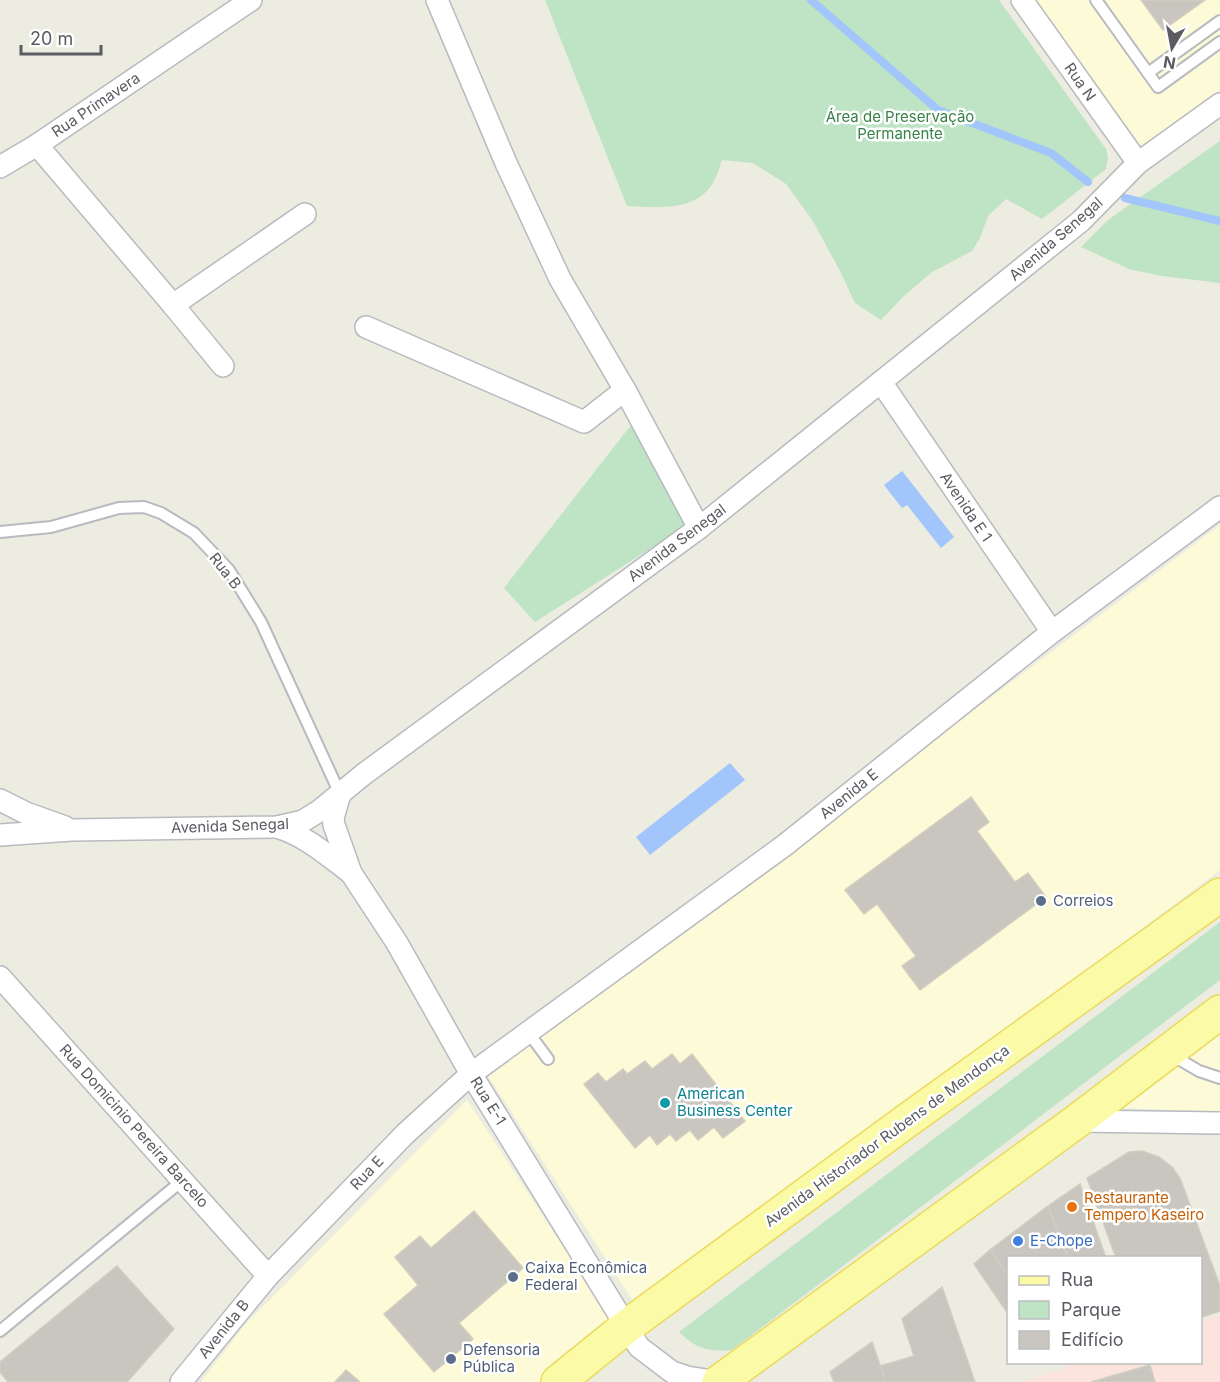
<svg xmlns="http://www.w3.org/2000/svg" width="1220" height="1382" viewBox="0 0 1220 1382" font-family="Inter,sans-serif">
	<rect width="100%" height="100%" fill="#ecece1"/>
	<g fill="#fcfad7">
		<path d="M1032 0H1220V90L1143 149Z"/>
		<path d="M1220 525V870L638 1309 488 1076Z"/>
		<path d="M1220 1033V1112L1119 1108Z"/>
		<path d="M467 1100 616 1327 553 1382H201L243 1327Z"/>
	</g>
	<path fill="#fae4dd" d="M1220 1315V1382H1022L1079 1363 1200 1362 1201 1321Z"/>
	<g fill="#bee3c5">
		<path d="M545 0H999L1106 149 1108 157 1106 169 1042 219 1006 199 988 216 980 238 972 251 932 272 904 296 881 320 855 303 840 271 813 221 786 184 753 163 722 160C719 168 716 179 711 186 692 212 655 207 627 206Z"/>
		<path d="M1220 141V283L1162 276 1129 269 1081 247 1108 220Z"/>
		<path d="M631 425 686 526 535 622 504 588Z"/>
		<path d="M1220 922V980L732 1350C708 1352 696 1349 679 1332Z"/>
	</g>
	<g fill="#a2c6fb">
		<path d="M902 471 954 537 941 548 907 505 902 508 884 485Z"/>
		<path d="M730 763 745 780 650 855 636 837Z"/>
	</g>
	<g fill="none" stroke-linecap="round" stroke-linejoin="round">
		<g stroke="#a2c6fb" stroke-width="8">
			<path d="M811 0 938 110 1051 153 1088 182"/>
			<path d="M1125 198 1220 221"/>
		</g>
	</g>
	<g fill="#c8c6bf" stroke="#d1cec0" stroke-width="1.5">
		<path d="M1141 0H1205L1163 30Z"/>
		<path d="M971 797 989 822 977 831 1015 882 1028 873 1046 897 920 990 902 966 916 956 877 904 864 914 845 890Z"/>
		<path d="M672 1054 680 1064 692 1054 745 1121 723 1138 714 1127 698 1140 690 1130 676 1141 670 1134 657 1145 650 1135 635 1148 584 1084 598 1073 606 1082 623 1069 627 1074 645 1061 652 1069Z"/>
		<path d="M1142 1151 1159 1157 1172 1167 1180 1178 1220 1286V1311L1200 1318V1258H1116L1087 1178 1129 1152Z"/>
		<path d="M1080 1184 1106 1258H1068L1048 1206Z"/>
		<path d="M1048 1206 1068 1258H1008V1276L990 1250Z"/>
		<path d="M474 1211 523 1268 459 1323 473 1339 434 1372 384 1314 418 1285 395 1257 420 1236 431 1248Z"/>
		<path d="M990 1250 1008 1276V1308L1006 1311 974 1264Z"/>
		<path d="M117 1266 174 1329 127 1382H8L0 1372V1362Z"/>
		<path d="M942 1287 975 1382H886L880 1366 914 1356 902 1319Z"/>
		<path d="M872 1342 886 1382H834L830 1372Z"/>
		<path d="M1150 1365 1155 1382H1091Z"/>
		<path d="M346 1370 360 1382H335Z"/>
	</g>
	<g fill="none" stroke-linecap="round" stroke-linejoin="round">
		<g stroke="#b9bac0" stroke-width="14">
			<g id="service">
				<path d="M1096 0 1158 87 1220 42"/>
				<path d="M1148 73 1220 21"/>
				<path d="M0 532 51 527 119 508 144 507 161 513 194 533 229 570 261 622 340 794"/>
				<path d="M528 1032 548 1059"/>
				<path d="M1170 1054 1199 1071 1220 1078"/>
				<path d="M0 1331 183 1180"/>
			</g>
		</g>
		<g stroke="#b9bac0" stroke-width="24">
			<g id="minor">
				<path d="M437 0 506 163 560 279 625 390 699 528"/>
				<path d="M1022 0 1138 163"/>
				<path d="M37 145 173 305 305 214"/>
				<path d="M0 167 37 145 251 0"/>
				<path d="M173 305 223 366"/>
				<path d="M366 327 584 422 625 390"/>
				<path d="M881 382 1052 632"/>
				<path d="M340 794 333 818 334 825 351 873 397 943 471 1074 639 1347 672 1372 687 1377 719 1382"/>
				<path d="M0 800 26 813 65 827"/>
				<path d="M277 827C306 836 327 855 351 873"/>
				<path d="M0 835 72 830 277 827 303 821 319 811 364 774 699 528 1081 221 1138 163 1220 104"/>
				<path d="M0 977 268 1276"/>
				<path d="M1077 1121 1220 1123"/>
				<path d="M181 1382 268 1276 405 1134 471 1074 785 845 1052 632 1220 507"/>
			</g>
		</g>
		<g stroke="#ebda5c" stroke-width="36">
			<g id="primary">
				<path d="M558 1382 626 1327 905 1122 1220 895"/>
				<path d="M719 1382 1077 1121 1220 1012"/>
			</g>
		</g>
		<use href="#service" stroke="#fff" stroke-width="10"/>
		<use href="#minor" stroke="#fff" stroke-width="21"/>
		<use href="#primary" stroke="#fbfba7" stroke-width="33"/>
	</g>
	<g fill="#5c6f8a" stroke="#fff" stroke-width="2">
		<circle cx="1041" cy="901" r="6"/>
		<circle cx="513" cy="1277" r="6"/>
		<circle cx="451" cy="1359" r="6"/>
	</g>
	<circle fill="#0f9aa8" stroke="#fff" stroke-width="2" cx="665" cy="1103" r="6"/>
	<circle fill="#e8710a" stroke="#fff" stroke-width="2" cx="1072" cy="1207" r="6"/>
	<circle fill="#3f7fe0" stroke="#fff" stroke-width="2" cx="1018" cy="1241" r="6"/>
	<g text-anchor="middle" stroke-width="5" stroke-linejoin="round" paint-order="stroke">
		<g font-size="15" fill="#5a5c62" stroke="#fff">
			<text transform="translate(1080 82) rotate(55)" y="5">Rua N</text>
			<text transform="translate(96 105) rotate(-34)" y="5">Rua Primavera</text>
			<text transform="translate(1056 239) rotate(-41)" y="5">Avenida Senegal</text>
			<text transform="translate(966 507) rotate(56)" y="5">Avenida E 1</text>
			<text transform="translate(677 543) rotate(-37)" y="5">Avenida Senegal</text>
			<text transform="translate(225 571) rotate(52)" y="5">Rua B</text>
			<text transform="translate(849 794) rotate(-39)" y="5">Avenida E</text>
			<text transform="translate(230 826) rotate(-2)" y="5">Avenida Senegal</text>
			<text transform="translate(488 1101) rotate(58)" y="5">Rua E-1</text>
			<text transform="translate(134 1126) rotate(48)" y="5">Rua Domicinio Pereira Barcelo</text>
			<text transform="translate(887 1136) rotate(-36)" y="5">Avenida Historiador Rubens de Mendonça</text>
			<text transform="translate(367 1173) rotate(-46)" y="5">Rua E</text>
			<text transform="translate(224 1329) rotate(-51)" y="5">Avenida B</text>
		</g>
		<g font-size="15" fill="#388348" stroke="#fff">
			<text x="900" y="122">Área de Preservação<tspan x="900" dy="17">Permanente</tspan></text>
		</g>
		<g font-size="15" fill="#4e5e75" stroke="#fff" text-anchor="start">
			<text x="1053" y="906">Correios</text>
			<text x="525" y="1273">Caixa Econômica<tspan x="525" dy="17">Federal</tspan></text>
			<text x="463" y="1355">Defensoria<tspan x="463" dy="17">Pública</tspan></text>
		</g>
		<g font-size="15" fill="#0d838f" stroke="#fff" text-anchor="start">
			<text x="677" y="1099">American<tspan x="677" dy="17">Business Center</tspan></text>
		</g>
		<g font-size="15" fill="#c56008" stroke="#fff" text-anchor="start">
			<text x="1084" y="1203">Restaurante<tspan x="1084" dy="17">Tempero Kaseiro</tspan></text>
		</g>
		<g font-size="15" fill="#366cbe" stroke="#fff" text-anchor="start">
			<text x="1030" y="1246">E-Chope</text>
		</g>
	</g>
	<rect x="1007" y="1256" width="195" height="108" fill="#ffffff" stroke="#bdbec0" stroke-width="1.5"/>
	<rect x="1019" y="1276" width="30" height="9" fill="#fbfba7" stroke="#bdbec0" stroke-width="1.5"/>
	<text x="1061" y="1286" font-size="18" fill="#5a5c62">Rua</text>
	<rect x="1019" y="1301" width="30" height="18" fill="#bee3c5" stroke="#bdbec0" stroke-width="1.5"/>
	<text x="1061" y="1316" font-size="18" fill="#5a5c62">Parque</text>
	<rect x="1019" y="1331" width="30" height="18" fill="#c8c6bf" stroke="#bdbec0" stroke-width="1.5"/>
	<text x="1061" y="1346" font-size="18" fill="#5a5c62">Edifício</text>
	<g transform="translate(1172 48) rotate(190)" stroke="#ffffff" stroke-width="4.5" paint-order="stroke">
	<path d="M0-4.5L10 22L0 15L-10 22Z" fill="#5a5c62"/>
	<text y="-9" font-size="16" font-weight="bold" text-anchor="middle" fill="#5a5c62">N</text>
	</g>
	<path d="M21 45v9h80v-9" fill="none" stroke="#5a5c62" stroke-width="3"/>
	<text x="30" y="45" font-size="18" fill="#5a5c62" stroke="#ffffff" stroke-width="4.5" paint-order="stroke">20 m</text>
</svg>
